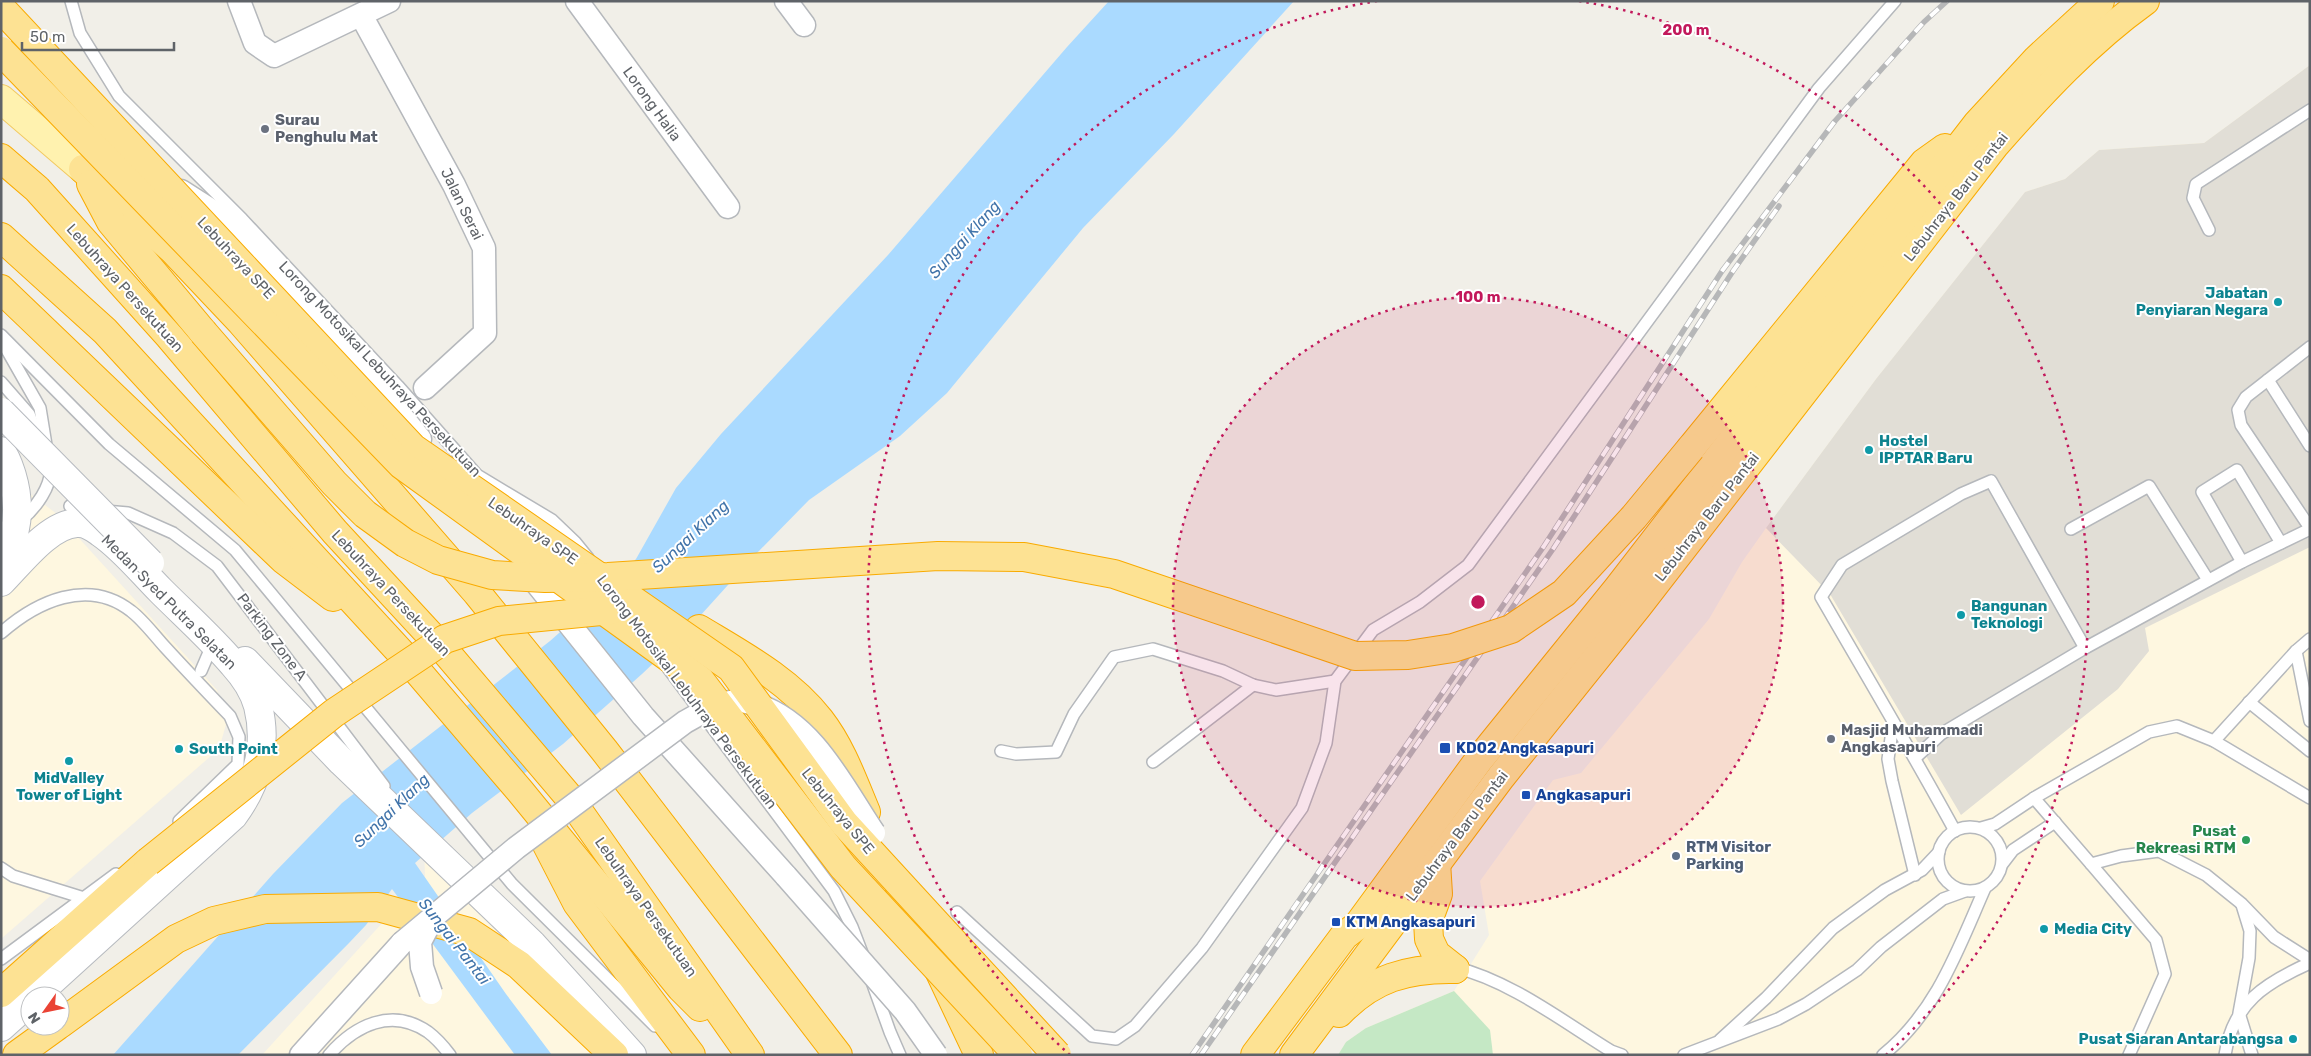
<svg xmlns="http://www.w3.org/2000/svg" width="2311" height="1056" viewBox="0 0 2311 1056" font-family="Rubik,sans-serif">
	<rect width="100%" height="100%" fill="#f1efe8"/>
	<g fill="#fef7e0">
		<path d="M2310 65V1055H1338L1346 1042 1366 1028 1454 991 1489 935 1480 881 1553 780 1581 773 1709 619 1742 562 1766 528 1876 379 2025 192 2065 179 2099 150 2204 143Z"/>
		<path d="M1 472 57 514 217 690 227 721 219 749 1 939Z"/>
		<path d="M424 844 613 1055H262L425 876Z"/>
	</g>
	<path fill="#e1ded6" d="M2310 65V547L2145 628 2149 651 2118 689 1961 815 1830 594 1766 528 1876 379 2025 192 2065 179 2099 150 2204 143Z"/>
	<path fill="#c5e8c5" d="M1454 991 1490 1030 1493 1055H1338L1346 1042 1366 1028Z"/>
	<path fill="#aadaff" d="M1109 1H1294L1174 134 1083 228 947 393 900 436 809 500 756 554 681 637 642 674 563 744 472 813 415 863 506 994 552 1055H515L392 889 366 925 349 943 238 1055H113L273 874 342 803 550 641 602 595 636 559 676 488 721 434 888 255 1067 47Z"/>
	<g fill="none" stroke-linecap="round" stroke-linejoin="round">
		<g stroke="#b5b8bc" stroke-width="14">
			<g id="lane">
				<path d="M71 1 80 33 119 96 242 219 398 386 477 475 552 520 575 542 588 558"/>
				<path d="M2209 230 2193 198 2196 184 2310 110"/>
				<path d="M1 335 109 444 235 550 512 884 655 1026"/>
				<path d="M3 343 40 408 47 451"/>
				<path d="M2310 347 2246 397 2238 410 2241 425 2310 528"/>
				<path d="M2268 380 2310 446"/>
				<path d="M1 382 29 414 38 438"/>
				<path d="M70 506 89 509"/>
				<path d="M105 511 128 513 173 533 217 566 384 786"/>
				<path d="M21 520C35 509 53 485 50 467"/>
				<path d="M2071 529 2149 486 2208 580"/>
				<path d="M2242 562 2202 492 2237 470 2281 543"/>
				<path d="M1 633C36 602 88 577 131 611 143 620 154 635 165 647 186 670 208 693 230 716L239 737 238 764 179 821"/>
				<path d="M2296 651 2310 721"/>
				<path d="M668 668 834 891 852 927 862 953"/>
				<path d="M201 671 213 643"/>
				<path d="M2249 702 2310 751"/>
				<path d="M1893 724 1888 759 1892 781 1915 875"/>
				<path d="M2214 741 2296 651 2310 639"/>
				<path d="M1001 751 1016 754 1056 752 1074 714 1114 657 1153 649 1223 671 1253 685 1276 690 1335 681"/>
				<path d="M1915 758 1941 734 2085 648 2242 562 2310 529"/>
				<path d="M1153 762 1253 685"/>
				<path d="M2034 798 2091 864 2121 856 2159 851 2206 875 2242 904 2274 937 2310 960"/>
				<circle cx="1970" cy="859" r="32"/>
				<path d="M1981 828 1995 824 2034 798 2149 732 2177 726 2214 741 2310 798"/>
				<path d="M1955 831C1912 752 1866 675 1821 597L1842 565 1961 494 1991 481 2085 648"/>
				<path d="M2003 863 2013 850 2055 822"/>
				<path d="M2091 864 2156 940 2165 974 2129 1055"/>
				<path d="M1 868 13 876 84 898"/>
				<path d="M2242 905 2250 931 2249 958 2239 1013 2252 1055"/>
				<path d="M957 912 1092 1036 1116 1039 1135 1026 1202 948 1302 808 1326 743 1335 681 1373 630 1420 602 1468 565 1819 88 1895 1"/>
				<path d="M1 959 116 874"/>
				<path d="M1454 967C1511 981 1562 1021 1611 1051L1622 1055"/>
				<path d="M872 982 890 1032 900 1055"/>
				<path d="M1720 1040 1766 998 1833 928 1885 890 1922 870 1939 852"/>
				<path d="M329 1055C355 1025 392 1007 428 1032 436 1038 444 1047 450 1055"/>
				<path d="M1684 1055 1778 1019 1806 1004 1857 970 1881 947 1943 899 1965 891"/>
				<path d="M1883 1055C1937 1011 1958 949 1985 888"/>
				<path d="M2225 1055C2233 1003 2265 983 2310 963"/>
			</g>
		</g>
		<g stroke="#b5b8bc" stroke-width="25">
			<g id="street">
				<path d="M239 1 255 43 274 56 389 1"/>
				<path d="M577 1 728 207"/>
				<path d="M786 1 804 25"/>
				<path d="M361 15 454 185 484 248 485 333 425 388"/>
				<path d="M181 191 217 214 373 381 420 439"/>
				<path d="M525 569 643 716 786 876"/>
				<path d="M301 1055 402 943"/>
			</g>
		</g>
		<g stroke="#b6babf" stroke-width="30">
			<g id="secondary">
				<path d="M1 451C7 459 9 467 12 476 21 506 18 537 1 565"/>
				<path d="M1 582C20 563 49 524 77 523 87 522 94 528 101 533 123 548 142 572 161 591 185 615 211 638 233 664 243 675 254 691 258 706 268 746 257 784 233 816L35 996"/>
				<path d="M245 661 342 762 532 944 632 1055"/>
				<path d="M1 1027 30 1001"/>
			</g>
		</g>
		<g stroke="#f2c960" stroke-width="30">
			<path id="primary" d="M1 99 83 169"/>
		</g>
		<g stroke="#f9ab00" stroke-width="30">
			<g id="highway">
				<path d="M1 158 37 189 169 336 335 532 445 651 568 796 750 1055"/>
				<path d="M83 169 172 249 241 322 477 593 604 750 838 1055"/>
				<path d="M91 184 111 222 203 332"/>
				<path d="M1 237 105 331 414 667 520 791 681 988 700 1007"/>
				<path d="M1 289 283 559 333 597"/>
				<path d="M1691 448 1924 163 1945 148"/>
				<path d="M699 629C742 655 789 680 820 720 841 747 853 781 866 812"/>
				<path d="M544 839 577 903 691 1055"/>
				<path d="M1436 862 1438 894 1428 921 1429 939 1436 954 1455 969"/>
				<path d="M900 888 979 1055"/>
				<path d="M1 993 148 862"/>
				<path d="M1339 1013C1373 978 1407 968 1455 969"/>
				<path d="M60 1024 176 939 214 921 265 909 378 907 469 932 519 965 614 1055"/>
				<path d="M17 1055 57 1026"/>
				<path d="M1255 1055 1344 936 1358 925 1478 761 1618 588 1977 124 2037 59 2100 1"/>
				<path d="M1294 1055 1501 777 1638 606 1995 145C2041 93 2088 42 2145 1"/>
			</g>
		</g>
		<use href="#lane" stroke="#fff" stroke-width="11"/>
		<use href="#street" stroke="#fff" stroke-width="22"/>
		<use href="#secondary" stroke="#fff" stroke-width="28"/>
		<use href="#primary" stroke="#fff2af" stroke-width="28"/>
		<use href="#highway" stroke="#fde293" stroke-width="28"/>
		<g stroke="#b6b7b8" stroke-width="5.5">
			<g id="rail">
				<path d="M1192 1055 1544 546 1722 271 1835 121 1924 22 1947 1"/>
				<path d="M1201 1055 1553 549 1733 271 1779 206"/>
			</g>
		</g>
		<use href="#rail" stroke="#fff" stroke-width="4" stroke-dasharray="11" stroke-linecap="butt"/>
		<g stroke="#b5b8bc" stroke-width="25" stroke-linecap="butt">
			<g id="street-bridge">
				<path d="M786 876 905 1011 936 1055"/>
				<path d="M431 921 420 942 422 967 431 993"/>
				<path d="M402 943 516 848 685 722C701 713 716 704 735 701 742 700 750 703 757 705 813 723 843 787 874 833"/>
			</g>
		</g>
		<g stroke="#b6babf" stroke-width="30" stroke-linecap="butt">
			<path id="secondary-bridge" d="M1 412 150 563"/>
		</g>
		<g stroke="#f9ab00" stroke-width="30" stroke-linecap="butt">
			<g id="highway-bridge">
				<path d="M1 8 413 448 731 668 844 823 1057 1055"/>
				<path d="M1 51 402 465 700 680 843 867 1018 1055"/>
				<path d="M203 332 334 483 365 514 405 543 438 560 492 575 545 578 608 577 938 556 1024 557 1114 574 1355 656 1408 655 1453 648 1511 629 1564 593 1634 517 1691 448"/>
				<path d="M148 862 334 713 445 639 499 621 611 610"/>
			</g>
		</g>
		<use href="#street-bridge" stroke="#fff" stroke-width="22"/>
		<use href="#secondary-bridge" stroke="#fff" stroke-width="28"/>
		<use href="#highway-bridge" stroke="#fde293" stroke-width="28"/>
	</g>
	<circle cx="1478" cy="602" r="305" fill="#c2185b" fill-opacity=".12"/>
	<g fill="none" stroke="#c2185b" stroke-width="2.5" stroke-dasharray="2.5 5">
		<circle cx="1478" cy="602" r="305"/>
		<path d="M1070 1055A609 609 0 0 1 1377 1M1579 1A609 609 0 0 1 1886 1055"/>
	</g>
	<g fill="#6b7280" stroke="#fff" stroke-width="2">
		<circle cx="265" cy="129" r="5"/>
		<circle cx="1831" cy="739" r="5"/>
	</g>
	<g fill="#0f9aa8" stroke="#fff" stroke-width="2">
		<circle cx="2278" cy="302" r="5"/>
		<circle cx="1869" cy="450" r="5"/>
		<circle cx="1961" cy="615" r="5"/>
		<circle cx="179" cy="749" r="5"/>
		<circle cx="69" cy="761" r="5"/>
		<circle cx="2044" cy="929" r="5"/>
		<circle cx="2293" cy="1039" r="5"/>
	</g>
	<g fill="#1a4fb4" stroke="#fff" stroke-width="2">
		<rect x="1439" y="742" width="12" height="12" rx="2.5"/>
		<rect x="1521" y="790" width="10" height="10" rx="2.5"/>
		<rect x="1331" y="917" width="10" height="10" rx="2.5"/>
	</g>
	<circle fill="#2e9e5b" stroke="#fff" stroke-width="2" cx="2246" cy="840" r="5"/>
	<circle fill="#5c6f8a" stroke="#fff" stroke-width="2" cx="1676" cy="856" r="5"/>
	<g text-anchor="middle" stroke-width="4" stroke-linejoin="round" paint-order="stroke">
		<g font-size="15" fill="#5f6368" stroke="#fff">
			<text transform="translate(652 104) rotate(54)" y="5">Lorong Halia</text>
			<text transform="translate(1956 197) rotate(-52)" y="5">Lebuhraya Baru Pantai</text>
			<text transform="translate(462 204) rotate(64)" y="5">Jalan Serai</text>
			<text transform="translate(236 258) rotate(47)" y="5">Lebuhraya SPE</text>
			<text transform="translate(125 288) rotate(48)" y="5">Lebuhraya Persekutuan</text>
			<text transform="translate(380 369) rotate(47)" y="5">Lorong Motosikal Lebuhraya Persekutuan</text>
			<text transform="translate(1707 517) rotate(-52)" y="5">Lebuhraya Baru Pantai</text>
			<text transform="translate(533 531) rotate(35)" y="5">Lebuhraya SPE</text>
			<text transform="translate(391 593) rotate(47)" y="5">Lebuhraya Persekutuan</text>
			<text transform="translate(169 602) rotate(45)" y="5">Medan Syed Putra Selatan</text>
			<text transform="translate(272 637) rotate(53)" y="5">Parking Zone A</text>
			<text transform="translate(687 692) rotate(53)" y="5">Lorong Motosikal Lebuhraya Persekutuan</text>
			<text transform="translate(838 811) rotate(51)" y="5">Lebuhraya SPE</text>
			<text transform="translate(1457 836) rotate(-53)" y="5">Lebuhraya Baru Pantai</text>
			<text transform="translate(646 907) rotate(55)" y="5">Lebuhraya Persekutuan</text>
		</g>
		<g font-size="15" font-weight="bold" fill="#5b616d" stroke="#fff" text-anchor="start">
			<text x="275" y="125">Surau<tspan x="275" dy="17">Penghulu Mat</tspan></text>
			<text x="1841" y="735">Masjid Muhammadi<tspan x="1841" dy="17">Angkasapuri</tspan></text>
		</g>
		<g font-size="15" font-weight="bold" fill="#0d838f" stroke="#fff" text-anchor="start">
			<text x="2268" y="298" text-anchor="end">Jabatan<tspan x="2268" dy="17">Penyiaran Negara</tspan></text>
			<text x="1879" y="446">Hostel<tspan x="1879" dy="17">IPPTAR Baru</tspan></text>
			<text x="1971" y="611">Bangunan<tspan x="1971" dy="17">Teknologi</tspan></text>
			<text x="189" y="754">South Point</text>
			<text x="69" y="783" text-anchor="middle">MidValley<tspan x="69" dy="17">Tower of Light</tspan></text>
			<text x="2054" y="934">Media City</text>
			<text x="2283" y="1044" text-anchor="end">Pusat Siaran Antarabangsa</text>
		</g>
		<g font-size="15" font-weight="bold" fill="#164399" stroke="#fff" text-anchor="start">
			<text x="1456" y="753">KD02 Angkasapuri</text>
			<text x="1536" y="800">Angkasapuri</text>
			<text x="1346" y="927">KTM Angkasapuri</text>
		</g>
		<g font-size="15" font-weight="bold" fill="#27864d" stroke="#fff" text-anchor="end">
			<text x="2236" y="836">Pusat<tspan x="2236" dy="17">Rekreasi RTM</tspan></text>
		</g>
		<g font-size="15" font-weight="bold" fill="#4e5e75" stroke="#fff" text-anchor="start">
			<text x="1686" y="852">RTM Visitor<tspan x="1686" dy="17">Parking</tspan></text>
		</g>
		<g font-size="16" font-style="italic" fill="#4174aa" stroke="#fff">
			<text transform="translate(964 239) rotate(-48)" y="6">Sungai Klang</text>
			<text transform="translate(690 536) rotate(-43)" y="6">Sungai Klang</text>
			<text transform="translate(391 810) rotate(-44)" y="6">Sungai Klang</text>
			<text transform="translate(455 941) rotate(52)" y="6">Sungai Pantai</text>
		</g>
	</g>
	<circle cx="1478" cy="602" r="8" fill="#c2185b" stroke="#fff" stroke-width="2.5"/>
	<g font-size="15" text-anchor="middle" font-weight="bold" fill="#c2185b" stroke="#fff" stroke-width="4" stroke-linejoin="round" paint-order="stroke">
		<text x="1686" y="35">200 m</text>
		<text x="1478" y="302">100 m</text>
	</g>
	<rect width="2311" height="1056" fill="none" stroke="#5f6368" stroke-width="5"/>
	<g transform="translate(45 1011) rotate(237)"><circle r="24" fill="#ffffff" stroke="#bfc1c3"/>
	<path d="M0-4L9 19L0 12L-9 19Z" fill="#ea4335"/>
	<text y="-8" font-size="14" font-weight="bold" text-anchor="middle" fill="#5f6368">N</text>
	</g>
	<path d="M22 42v8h152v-8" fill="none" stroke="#5f6368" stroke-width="2.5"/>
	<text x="30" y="42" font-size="15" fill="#5f6368" stroke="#ffffff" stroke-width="4" paint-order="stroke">50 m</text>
</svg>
